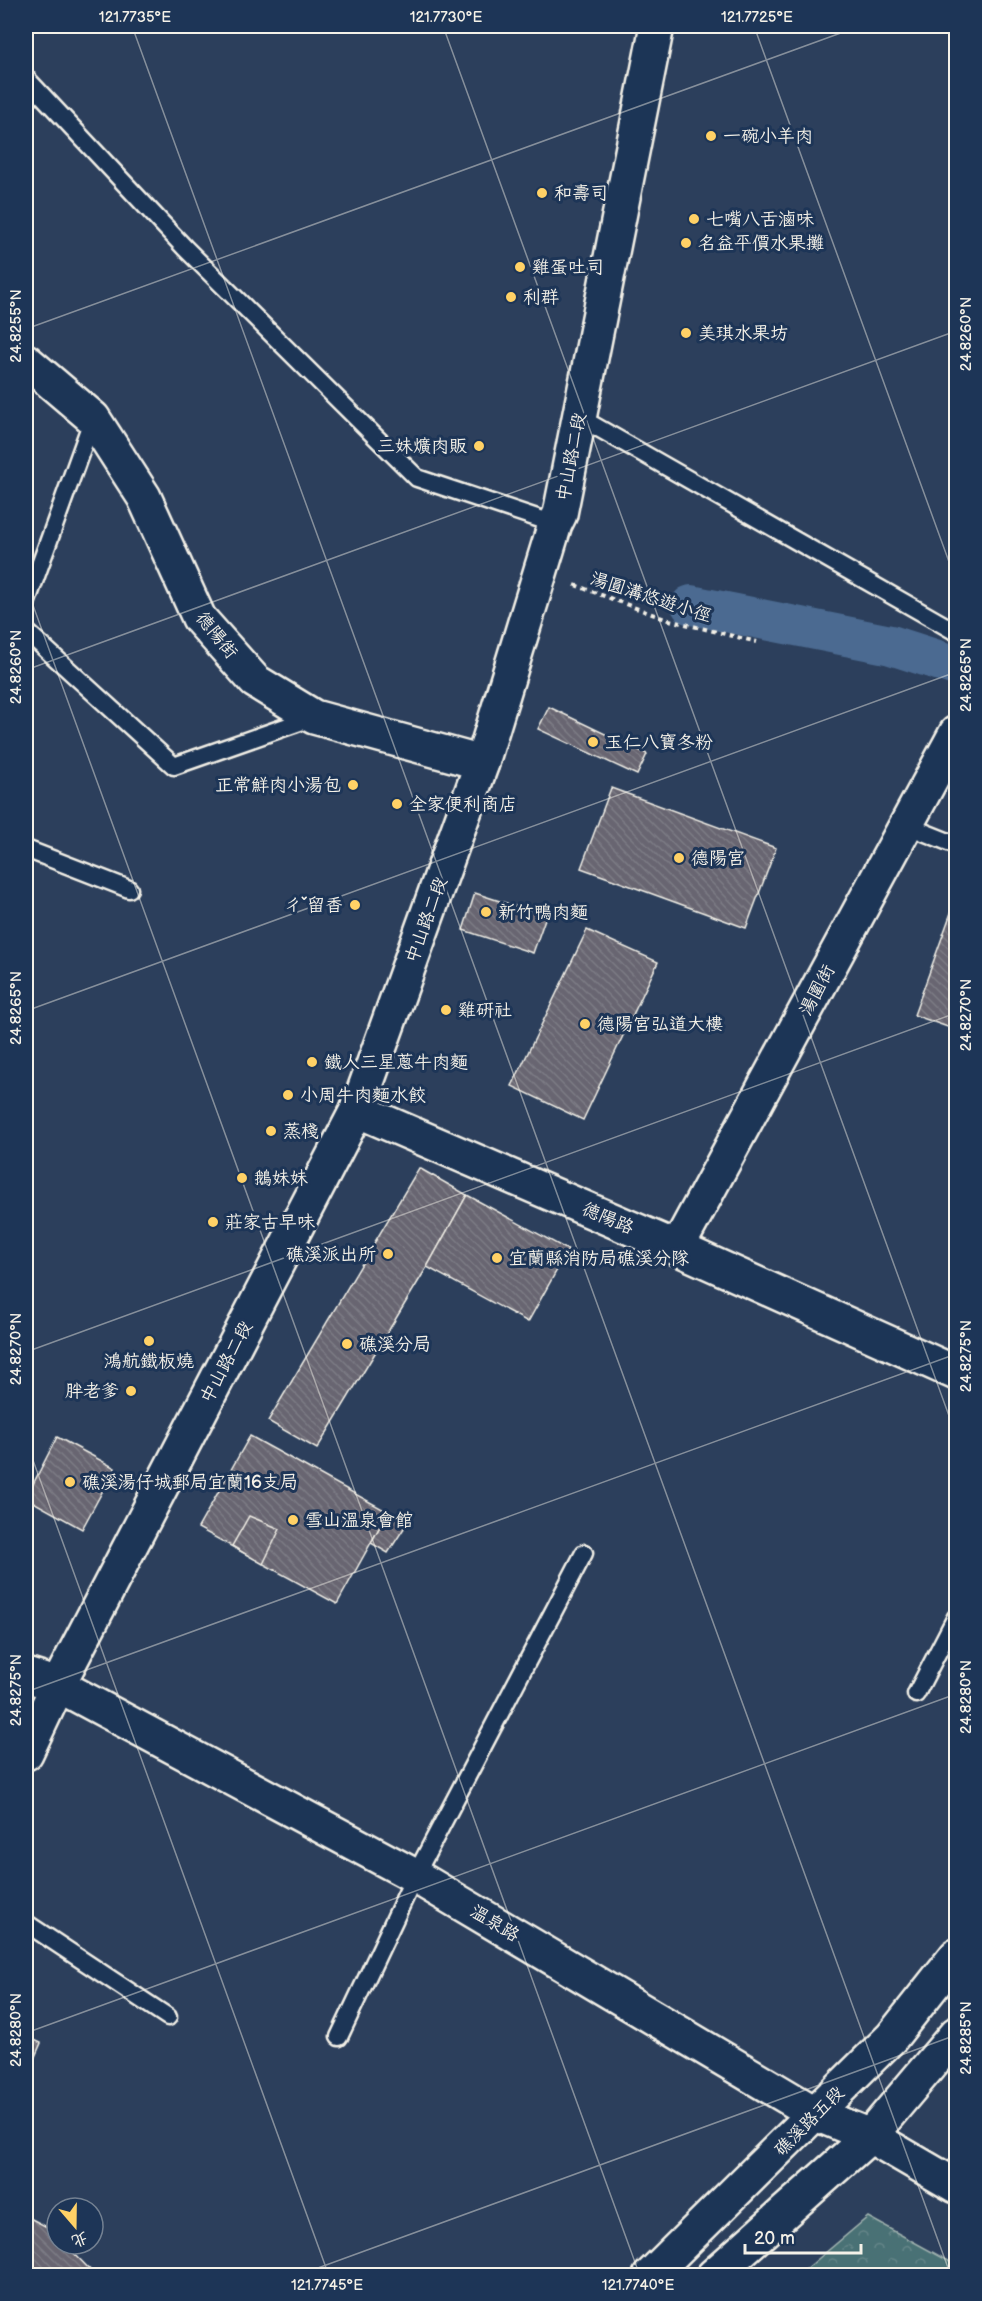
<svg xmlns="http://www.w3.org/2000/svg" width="982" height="2301" viewBox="0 0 982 2301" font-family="'Balsamiq Sans','LXGW WenKai TC',sans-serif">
	<defs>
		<pattern id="park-crowns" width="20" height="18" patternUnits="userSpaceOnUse" patternTransform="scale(1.5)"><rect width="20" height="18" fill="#4a7175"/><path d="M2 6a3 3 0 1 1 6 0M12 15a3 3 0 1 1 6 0" fill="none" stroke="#658689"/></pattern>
		<pattern id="building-back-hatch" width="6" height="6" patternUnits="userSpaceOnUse" patternTransform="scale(1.5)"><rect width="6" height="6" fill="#676571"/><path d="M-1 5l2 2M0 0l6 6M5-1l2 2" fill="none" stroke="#7d7c85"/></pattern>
	</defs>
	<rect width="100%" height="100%" fill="#2c3f5c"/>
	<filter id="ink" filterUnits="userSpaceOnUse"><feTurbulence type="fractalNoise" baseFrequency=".0167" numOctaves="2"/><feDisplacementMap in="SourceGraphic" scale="12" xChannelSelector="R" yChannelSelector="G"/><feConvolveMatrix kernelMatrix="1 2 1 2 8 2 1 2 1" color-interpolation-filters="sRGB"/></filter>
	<g filter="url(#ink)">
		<path fill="url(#park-crowns)" stroke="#9fb1ae" stroke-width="1.5" d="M868 2217 956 2265V2275H799Z"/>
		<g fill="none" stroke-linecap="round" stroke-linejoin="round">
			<path stroke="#4b6b91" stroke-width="40" d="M691 605 891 645 956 666"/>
		</g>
		<g fill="url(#building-back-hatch)" stroke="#f4f1e8" stroke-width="1.5">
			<path d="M549 707 647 754 637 775 538 729Z"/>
			<path d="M611 788 776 848 746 928 581 868Z"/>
			<path d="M475 893 546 916 533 953 463 930Z"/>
			<path d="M956 899V1030L914 1015Z"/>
			<path d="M587 930 658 962 583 1120 512 1086Z"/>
			<path d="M419 1168 467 1195 427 1267 317 1449 268 1421Z"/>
			<path d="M467 1195 568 1250 528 1322 427 1267Z"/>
			<path d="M250 1436 388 1512 337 1604 198 1528Z"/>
			<path d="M57 1437 115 1468 82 1529 26 1498Z"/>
			<path d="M388 1512 408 1522 388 1553 371 1543Z"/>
			<path d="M249 1516 280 1529 263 1564 232 1546Z"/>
			<path d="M26 2036 41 2043 26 2077Z"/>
			<path d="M26 2216 49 2228 57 2236V2244H65L96 2276H26Z"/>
		</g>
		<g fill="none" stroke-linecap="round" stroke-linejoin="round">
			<g stroke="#f4f1e8" stroke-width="21">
				<g id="service">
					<path d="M26 78 185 248 417 478 555 524"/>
					<path d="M579 417 956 632"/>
					<path d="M26 604 93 418"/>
					<path d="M26 631 174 766 314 717"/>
					<path d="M906 825 956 845"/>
					<path d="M26 849 129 889"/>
					<path d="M916 1694 956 1617"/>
					<path d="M26 1923 168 2017"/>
					<path d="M339 2037 415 1876 584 1553"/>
				</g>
			</g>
			<g stroke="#f4f1e8" stroke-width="38">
				<g id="minor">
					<path d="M26 361 93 418 144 497 199 618 255 681 314 717 482 763"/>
					<path d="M677 1248 956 733"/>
					<path d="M26 1675 58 1685 415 1876 816 2114 870 2136 956 2186"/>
					<path d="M26 1753 58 1685 357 1110 482 763 555 524 560 514 657 26"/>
				</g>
			</g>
			<g stroke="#f4f1e8" stroke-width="38">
				<path id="tertiary" d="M357 1110 677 1248 956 1373"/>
			</g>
			<g stroke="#f4f1e8" stroke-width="38">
				<g id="primary">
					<path d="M650 2276 892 2037 956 1956"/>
					<path d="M713 2276 870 2136 956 2034"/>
				</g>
			</g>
			<path stroke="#f4f1e8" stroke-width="4" stroke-dasharray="4.5 4.5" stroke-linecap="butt" d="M575 585 665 619 757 642"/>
			<use href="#service" stroke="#1d3557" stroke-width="16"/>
			<use href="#minor" stroke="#1d3557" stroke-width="33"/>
			<use href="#tertiary" stroke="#1d3557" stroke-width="33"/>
			<use href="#primary" stroke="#1d3557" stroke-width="33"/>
		</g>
	</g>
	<path fill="none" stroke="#f4f1e8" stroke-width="1.5" stroke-opacity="0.45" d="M132 26 951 2276M443 26 956 1435M754 26 956 581M26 329 860 26M26 586 640 2276M26 670 956 331M26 1011 956 672M26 1352 956 1013M26 1441 329 2276M26 1692 956 1354M26 2033 956 1694M296 2276 956 2035"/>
	<g fill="#ffd166" stroke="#1d3557" stroke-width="2">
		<circle cx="711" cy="136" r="6"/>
		<circle cx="542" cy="193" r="6"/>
		<circle cx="694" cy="219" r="6"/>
		<circle cx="686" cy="243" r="6"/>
		<circle cx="520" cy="267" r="6"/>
		<circle cx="511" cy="297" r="6"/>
		<circle cx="686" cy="333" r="6"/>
		<circle cx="479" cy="446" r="6"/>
		<circle cx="593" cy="742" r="6"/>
		<circle cx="353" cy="785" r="6"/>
		<circle cx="397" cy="804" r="6"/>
		<circle cx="679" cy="858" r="6"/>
		<circle cx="355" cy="905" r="6"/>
		<circle cx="486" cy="912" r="6"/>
		<circle cx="446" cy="1010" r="6"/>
		<circle cx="585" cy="1024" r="6"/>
		<circle cx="312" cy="1062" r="6"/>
		<circle cx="288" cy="1095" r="6"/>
		<circle cx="271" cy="1131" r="6"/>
		<circle cx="242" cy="1178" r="6"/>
		<circle cx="213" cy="1222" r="6"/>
		<circle cx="388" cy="1254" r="6"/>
		<circle cx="497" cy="1258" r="6"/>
		<circle cx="149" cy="1341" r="6"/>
		<circle cx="347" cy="1344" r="6"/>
		<circle cx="131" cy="1391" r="6"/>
		<circle cx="70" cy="1482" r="6"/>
		<circle cx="293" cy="1520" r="6"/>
	</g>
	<g text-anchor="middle" stroke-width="6" stroke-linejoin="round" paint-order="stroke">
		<g font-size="18" fill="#f4f1e8" stroke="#1d3557" text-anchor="start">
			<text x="723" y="142">一碗小羊肉</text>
			<text x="554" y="199">和壽司</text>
			<text x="706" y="225">七嘴八舌滷味</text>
			<text x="698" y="249">名益平價水果攤</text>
			<text x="532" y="273">雞蛋吐司</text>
			<text x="523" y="303">利群</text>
			<text x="698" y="339">美琪水果坊</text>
			<text x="467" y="452" text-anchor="end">三妹爌肉販</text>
			<text x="605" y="748">玉仁八寶冬粉</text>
			<text x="341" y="791" text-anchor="end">正常鮮肉小湯包</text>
			<text x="409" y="810">全家便利商店</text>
			<text x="691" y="864">德陽宮</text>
			<text x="343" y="911" text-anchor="end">ㄔˇ留香</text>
			<text x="498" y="918">新竹鴨肉麵</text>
			<text x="458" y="1016">雞研社</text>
			<text x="597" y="1030">德陽宮弘道大樓</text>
			<text x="324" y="1068">鐵人三星蔥牛肉麵</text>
			<text x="300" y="1101">小周牛肉麵水餃</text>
			<text x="283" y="1137">蒸棧</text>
			<text x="254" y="1184">鵝妹妹</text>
			<text x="225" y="1228">莊家古早味</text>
			<text x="376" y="1260" text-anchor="end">礁溪派出所</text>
			<text x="509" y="1264">宜蘭縣消防局礁溪分隊</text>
			<text x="359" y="1350">礁溪分局</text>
			<text x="149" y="1367" text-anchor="middle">鴻航鐵板燒</text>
			<text x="119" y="1397" text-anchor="end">胖老爹</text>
			<text x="82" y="1488">礁溪湯仔城郵局宜蘭16支局</text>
			<text x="305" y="1526">雪山溫泉會館</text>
		</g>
		<g font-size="18" fill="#f4f1e8" stroke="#1d3557">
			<text transform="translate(571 457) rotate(-79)" y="6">中山路二段</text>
			<text transform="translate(651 597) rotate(18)" y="6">湯圓溝悠遊小徑</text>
			<text transform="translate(217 635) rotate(51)" y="6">德陽街</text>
			<text transform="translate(426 920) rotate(-70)" y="6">中山路二段</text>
			<text transform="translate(817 990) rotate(-62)" y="6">湯圍街</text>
			<text transform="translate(608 1218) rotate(23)" y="6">德陽路</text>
			<text transform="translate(226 1362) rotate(-62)" y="6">中山路二段</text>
			<text transform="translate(495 1923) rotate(31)" y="6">溫泉路</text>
			<text transform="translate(809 2121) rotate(-45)" y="6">礁溪路五段</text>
		</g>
	</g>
	<rect width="982" height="2301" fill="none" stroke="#1d3557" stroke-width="66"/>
	<g transform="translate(75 2226) rotate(160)"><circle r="28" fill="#1d3557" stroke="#738091" stroke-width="1.5"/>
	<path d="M0-4.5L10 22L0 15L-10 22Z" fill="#ffd166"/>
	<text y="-9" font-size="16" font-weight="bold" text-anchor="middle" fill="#f4f1e8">北</text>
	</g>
	<path d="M745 2244v9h116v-9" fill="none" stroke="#f4f1e8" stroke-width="3"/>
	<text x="754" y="2244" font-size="18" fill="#f4f1e8" stroke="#1d3557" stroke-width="4.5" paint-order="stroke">20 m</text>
	<rect x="33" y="33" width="916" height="2235" fill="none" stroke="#f4f1e8" stroke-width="2"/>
	<g font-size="15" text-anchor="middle" fill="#f4f1e8">
		<text x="135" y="22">121.7735°E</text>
		<text x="446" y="22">121.7730°E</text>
		<text x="757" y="22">121.7725°E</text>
		<text transform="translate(16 326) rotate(-90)" y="5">24.8255°N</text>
		<text transform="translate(966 334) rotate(-90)" y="5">24.8260°N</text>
		<text transform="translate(16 667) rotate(-90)" y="5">24.8260°N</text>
		<text transform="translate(966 675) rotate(-90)" y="5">24.8265°N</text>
		<text transform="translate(16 1008) rotate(-90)" y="5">24.8265°N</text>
		<text transform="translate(966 1015) rotate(-90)" y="5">24.8270°N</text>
		<text transform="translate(16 1349) rotate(-90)" y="5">24.8270°N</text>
		<text transform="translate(966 1356) rotate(-90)" y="5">24.8275°N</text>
		<text transform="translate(16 1690) rotate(-90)" y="5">24.8275°N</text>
		<text transform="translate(966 1697) rotate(-90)" y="5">24.8280°N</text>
		<text transform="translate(16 2030) rotate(-90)" y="5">24.8280°N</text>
		<text transform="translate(966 2038) rotate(-90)" y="5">24.8285°N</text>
		<text x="327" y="2290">121.7745°E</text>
		<text x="638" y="2290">121.7740°E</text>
	</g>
</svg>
